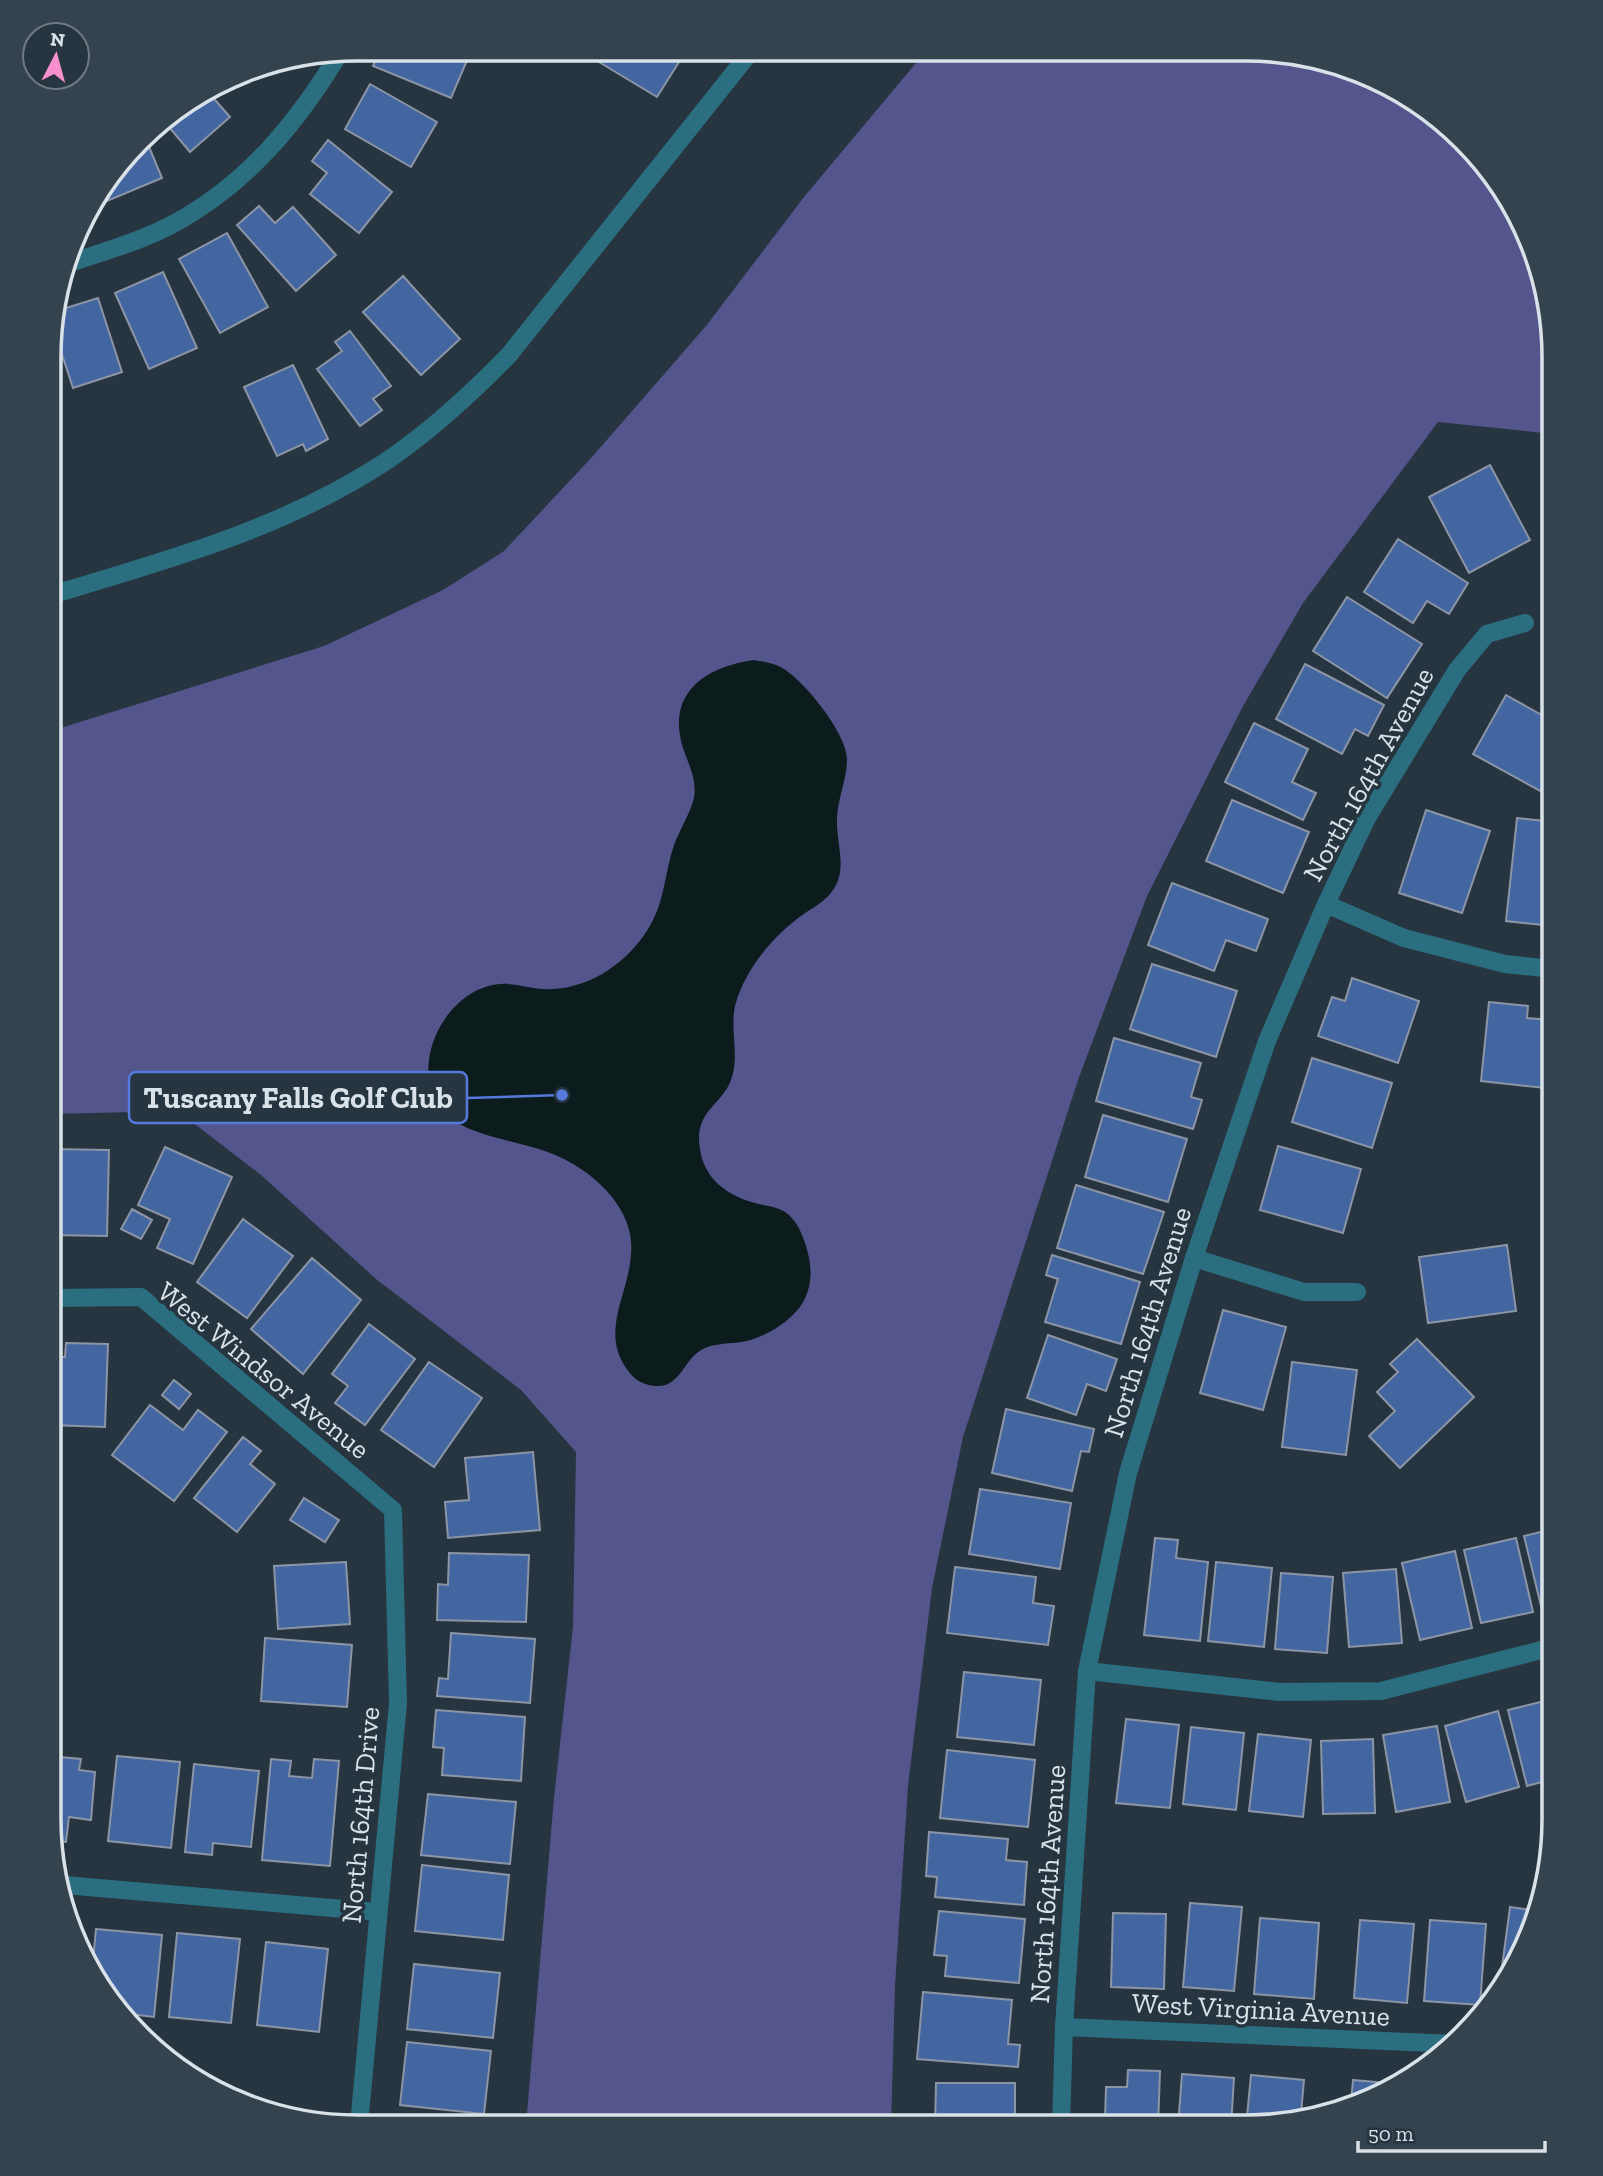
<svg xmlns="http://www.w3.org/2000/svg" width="1603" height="2176" viewBox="0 0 1603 2176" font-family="'Zilla Slab',serif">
	<rect width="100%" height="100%" fill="#26353f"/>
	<path fill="#54558c" d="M926 51 1286 52 1417 101 1478 154 1522 221 1554 357V434L1438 422 1303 603 1242 708 1147 896 1078 1080 963 1437 932 1588 908 1786 895 1986 891 2126 526 2125 554 1798 573 1627 576 1452 521 1390 376 1279 261 1175 178 1111 50 1114 51 731 324 646 443 590 504 551 592 457 706 326 804 197Z"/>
	<path fill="#0c1b1b" d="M754 660C765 662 775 663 784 669 805 682 847 734 847 759 847 780 837 800 837 820 836 844 848 868 833 890 826 901 812 908 801 916 773 936 744 971 735 1006 730 1029 739 1055 732 1077 724 1105 693 1110 700 1149 704 1179 728 1196 755 1203 765 1206 776 1206 785 1212 796 1219 802 1233 806 1246 811 1263 813 1279 806 1296 798 1318 764 1339 741 1342 728 1344 713 1343 701 1350 683 1361 680 1388 655 1386 644 1385 635 1380 629 1372 598 1333 629 1295 631 1254 633 1232 625 1214 612 1197 595 1176 571 1160 545 1151 497 1134 420 1134 429 1060 433 1025 463 986 501 984 515 983 528 988 542 989 587 992 630 962 651 924 665 899 665 872 674 845 680 829 690 814 694 798 697 779 689 766 683 748 666 693 705 667 754 660Z"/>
	<g fill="#4366a1" stroke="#8c95a5" stroke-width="2">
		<path d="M380 49H467L471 51 451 98 373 66Z"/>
		<path d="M593 50H685L686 51 657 97 589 56Z"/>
		<path d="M370 84 437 122 411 167 345 129Z"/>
		<path d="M209 93 230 117 190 152 163 120Z"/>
		<path d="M145 137 162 178 107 201 102 189Z"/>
		<path d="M328 140 392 192 359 233 310 194 327 173 312 161Z"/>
		<path d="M259 206 275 223 293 207 336 255 296 291 237 225Z"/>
		<path d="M227 233 268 307 220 333 179 259Z"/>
		<path d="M163 272 197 348 149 369 115 293Z"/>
		<path d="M403 276 460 339 421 375 363 312Z"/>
		<path d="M98 298 122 372 73 388 52 324V317L53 312Z"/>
		<path d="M350 331 391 386 373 399 382 410 360 426 317 369 342 351 335 342Z"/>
		<path d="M293 365 328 439 306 451 303 444 277 456 244 387Z"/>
		<path d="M52 368 58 396 52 397Z"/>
		<path d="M1490 465 1530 540 1469 573 1429 497Z"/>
		<path d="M1554 474V553L1546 552Z"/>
		<path d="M1398 539 1468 583 1449 614 1427 601 1413 623 1364 592Z"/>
		<path d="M1347 597 1422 644 1387 698 1313 651Z"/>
		<path d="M1305 664 1384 705 1368 736 1355 729 1342 754 1276 719Z"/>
		<path d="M1506 695 1554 722V771L1542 792 1473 754Z"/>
		<path d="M1254 723 1308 749 1292 782 1316 793 1303 820 1225 782Z"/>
		<path d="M1232 800 1309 832 1283 893 1206 861Z"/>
		<path d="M1426 810 1490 831 1462 913 1399 893Z"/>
		<path d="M1517 818 1554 822V898L1545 897 1542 925 1506 921Z"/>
		<path d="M1172 883 1268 919 1256 951 1226 940 1214 971 1148 945Z"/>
		<path d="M1152 964 1237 991 1216 1057 1130 1029Z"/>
		<path d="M1352 978 1419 1001 1398 1063 1318 1036 1332 997 1345 1001Z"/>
		<path d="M1489 1002 1528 1006 1527 1018 1552 1020 1545 1088 1481 1081Z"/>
		<path d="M1114 1038 1201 1063 1191 1097 1202 1100 1193 1129 1096 1101Z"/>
		<path d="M1312 1058 1392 1083 1372 1148 1292 1122Z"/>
		<path d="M1103 1115 1187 1139 1168 1202 1085 1177Z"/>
		<path d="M1278 1146 1361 1169 1343 1233 1260 1210Z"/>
		<path d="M165 1147 232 1177 193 1264 157 1248 170 1219 138 1205Z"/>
		<path d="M50 1149 109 1150 107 1236 50 1235Z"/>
		<path d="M1076 1185 1164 1212 1143 1274 1057 1248Z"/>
		<path d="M132 1209 152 1220 141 1239 121 1229Z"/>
		<path d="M243 1219 293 1256 247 1318 197 1282Z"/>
		<path d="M1507 1245 1516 1311 1428 1323 1419 1257Z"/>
		<path d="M1052 1255 1140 1282 1121 1344 1045 1322 1058 1279 1046 1275Z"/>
		<path d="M312 1258 361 1300 303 1374 251 1329Z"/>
		<path d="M1223 1310 1286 1327 1263 1410 1200 1393Z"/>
		<path d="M369 1324 415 1359 365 1425 335 1403 348 1386 332 1374Z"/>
		<path d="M1048 1335 1117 1359 1106 1391 1087 1384 1076 1415 1027 1398Z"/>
		<path d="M1417 1339 1474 1397 1400 1468 1369 1436 1395 1411 1377 1392 1398 1372 1390 1364Z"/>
		<path d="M66 1343 108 1344 105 1427 50 1425V1356L65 1357Z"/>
		<path d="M429 1362 482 1398 434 1467 381 1430Z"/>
		<path d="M1292 1362 1357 1370 1346 1455 1282 1447Z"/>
		<path d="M174 1380 191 1394 179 1409 162 1395Z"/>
		<path d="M150 1405 183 1430 198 1410 227 1432 174 1501 112 1455Z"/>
		<path d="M1006 1409 1094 1429 1089 1452 1081 1451 1072 1491 992 1473Z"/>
		<path d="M243 1437 261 1451 250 1464 275 1484 237 1532 194 1498Z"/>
		<path d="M533 1452 540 1530 448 1538 445 1502 469 1500 465 1458Z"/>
		<path d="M980 1489 1071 1503 1060 1569 969 1554Z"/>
		<path d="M304 1498 339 1520 325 1542 290 1520Z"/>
		<path d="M1553 1529V1603L1541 1606 1524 1536Z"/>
		<path d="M1155 1538 1178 1540 1176 1558 1208 1562 1200 1641 1144 1635Z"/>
		<path d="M1516 1538 1533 1612 1481 1623 1464 1550Z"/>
		<path d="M1455 1551 1472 1628 1420 1640 1402 1563Z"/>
		<path d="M449 1553 529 1555 526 1622 437 1620 438 1584 448 1585Z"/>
		<path d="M346 1562 350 1624 278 1629 274 1566Z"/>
		<path d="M1216 1562 1272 1568 1264 1647 1208 1641Z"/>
		<path d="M955 1567 1036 1577 1033 1603 1054 1606 1048 1645 947 1633Z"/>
		<path d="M1396 1569 1402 1643 1349 1647 1343 1573Z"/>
		<path d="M1281 1573 1333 1577 1327 1653 1275 1649Z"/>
		<path d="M451 1633 535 1639 530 1703 437 1696 439 1678 448 1679Z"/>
		<path d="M265 1638 352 1645 347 1707 261 1701Z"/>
		<path d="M964 1672 1041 1680 1034 1745 957 1737Z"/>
		<path d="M1553 1699V1779L1527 1786 1508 1710Z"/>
		<path d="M436 1710 525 1717 521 1781 442 1775 444 1748 433 1747Z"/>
		<path d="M1498 1711 1519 1787 1466 1802 1445 1726Z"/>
		<path d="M1126 1719 1179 1725 1170 1808 1116 1803Z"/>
		<path d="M1437 1726 1450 1802 1396 1812 1383 1735Z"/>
		<path d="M1191 1727 1244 1733 1236 1810 1183 1804Z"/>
		<path d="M1258 1734 1311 1740 1303 1817 1249 1811Z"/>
		<path d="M1373 1739 1375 1813 1323 1814 1321 1741Z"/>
		<path d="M947 1750 1035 1760 1028 1827 940 1818Z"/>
		<path d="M49 1756 81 1759 79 1770 95 1772 91 1820 69 1817 66 1842 54 1841 49 1819Z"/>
		<path d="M117 1756 180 1762 171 1848 108 1841Z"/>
		<path d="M271 1759 291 1761 289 1776 312 1778 314 1759 339 1761 330 1866 262 1860Z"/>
		<path d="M194 1764 259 1771 251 1847 213 1843 212 1855 185 1852Z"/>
		<path d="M428 1794 516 1802 510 1864 421 1855Z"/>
		<path d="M929 1832 1008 1839 1006 1860 1027 1862 1024 1905 935 1897 937 1877 926 1876Z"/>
		<path d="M422 1865 509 1875 503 1940 415 1931Z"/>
		<path d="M1190 1903 1242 1907 1234 1991 1183 1987Z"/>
		<path d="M1510 1907 1539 1911 1506 1983 1500 1982Z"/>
		<path d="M939 1911 1025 1919 1019 1983 945 1976 947 1956 934 1955Z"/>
		<path d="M1113 1913 1166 1914 1164 1989 1111 1987Z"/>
		<path d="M1260 1918 1319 1923 1314 1999 1254 1994Z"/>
		<path d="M1360 1920 1414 1924 1407 2003 1354 1998Z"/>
		<path d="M1430 1920 1486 1924 1480 2005 1424 2001Z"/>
		<path d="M96 1929 162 1935 154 2017 120 2013 92 1971Z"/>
		<path d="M177 1933 240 1939 231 2023 169 2017Z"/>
		<path d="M266 1942 328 1949 319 2032 257 2025Z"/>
		<path d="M414 1964 500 1973 493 2038 407 2029Z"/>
		<path d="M923 1992 1012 2000 1008 2044 1020 2045 1018 2067 917 2059Z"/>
		<path d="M407 2042 491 2051 484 2114 400 2105Z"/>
		<path d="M1128 2070 1160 2071 1158 2127H1091V2120H1105L1106 2087H1127Z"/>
		<path d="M1182 2074 1234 2078 1231 2127H1178Z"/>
		<path d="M1251 2075 1304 2080 1301 2114 1246 2127Z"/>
		<path d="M1353 2080 1399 2084 1382 2095 1351 2102Z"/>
		<path d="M936 2083H1015V2126H935Z"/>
		<path d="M400 2119 458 2125H400Z"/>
	</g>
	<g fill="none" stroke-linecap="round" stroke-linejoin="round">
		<g stroke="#2a6e80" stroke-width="18">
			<path d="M70 263C105 251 142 241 175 223 248 183 298 122 340 52"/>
			<path d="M51 595C167 560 283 529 385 462 431 431 471 394 509 355L752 50"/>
			<path d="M1326 904 1404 938 1505 964 1554 969"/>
			<path d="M1194 1258 1304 1292H1357"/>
			<path d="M50 1298 141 1297 393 1510 398 1703 359 2125"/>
			<path d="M1087 1671 1280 1692 1381 1691 1553 1647"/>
			<path d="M64 1885 378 1912"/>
			<path d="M1064 2027 1455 2044"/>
			<path d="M1061 2126 1064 2027 1087 1671 1128 1473 1194 1258 1267 1041 1326 904 1367 818 1457 670 1487 634 1525 623"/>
		</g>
	</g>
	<g text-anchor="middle" stroke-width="7" stroke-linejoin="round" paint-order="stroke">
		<g font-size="28" fill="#d9e2e8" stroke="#26353f">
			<text transform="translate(1368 774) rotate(-61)" y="10">North 164th Avenue</text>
			<text transform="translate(1147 1322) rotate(-73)" y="10">North 164th Avenue</text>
			<text transform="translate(264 1370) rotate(39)" y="10">West Windsor Avenue</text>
			<text transform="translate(360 1815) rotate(-85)" y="10">North 164th Drive</text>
			<text transform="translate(1047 1884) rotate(-86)" y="10">North 164th Avenue</text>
			<text transform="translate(1261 2009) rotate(3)" y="10">West Virginia Avenue</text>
		</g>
	</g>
	<path d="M0 0H1603V2176H0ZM357 61H1246A296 296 0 0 1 1542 357V1819A296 296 0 0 1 1246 2115H357A296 296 0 0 1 61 1819V357A296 296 0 0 1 357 61Z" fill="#34434d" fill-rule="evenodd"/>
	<path fill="none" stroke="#d9e2e8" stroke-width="3.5" d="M357 61H1246A296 296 0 0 1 1542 357V1819A296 296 0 0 1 1246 2115H357A296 296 0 0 1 61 1819V357A296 296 0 0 1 357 61Z"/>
	<path fill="none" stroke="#557add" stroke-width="2.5" d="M562 1095L467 1098"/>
	<circle fill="#557add" stroke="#26353f" stroke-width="2.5" cx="562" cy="1095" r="7"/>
	<rect fill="#26353f" stroke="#557add" stroke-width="2.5" x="129" y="1072" width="338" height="51" rx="7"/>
	<g font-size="30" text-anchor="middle" font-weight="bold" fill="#d9e2e8">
		<text x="298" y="1108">Tuscany Falls Golf Club</text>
	</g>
	<g transform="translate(56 56) rotate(6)"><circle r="33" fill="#26353f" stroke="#6e7a83" stroke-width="2"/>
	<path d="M0-5L12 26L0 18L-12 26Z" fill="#f790cd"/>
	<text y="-10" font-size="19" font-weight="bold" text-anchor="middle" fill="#d9e2e8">N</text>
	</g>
	<path d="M1358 2141v10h187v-10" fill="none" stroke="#d9e2e8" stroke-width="3.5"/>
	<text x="1368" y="2141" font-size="21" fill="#d9e2e8" stroke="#26353f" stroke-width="5" paint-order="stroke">50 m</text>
</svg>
